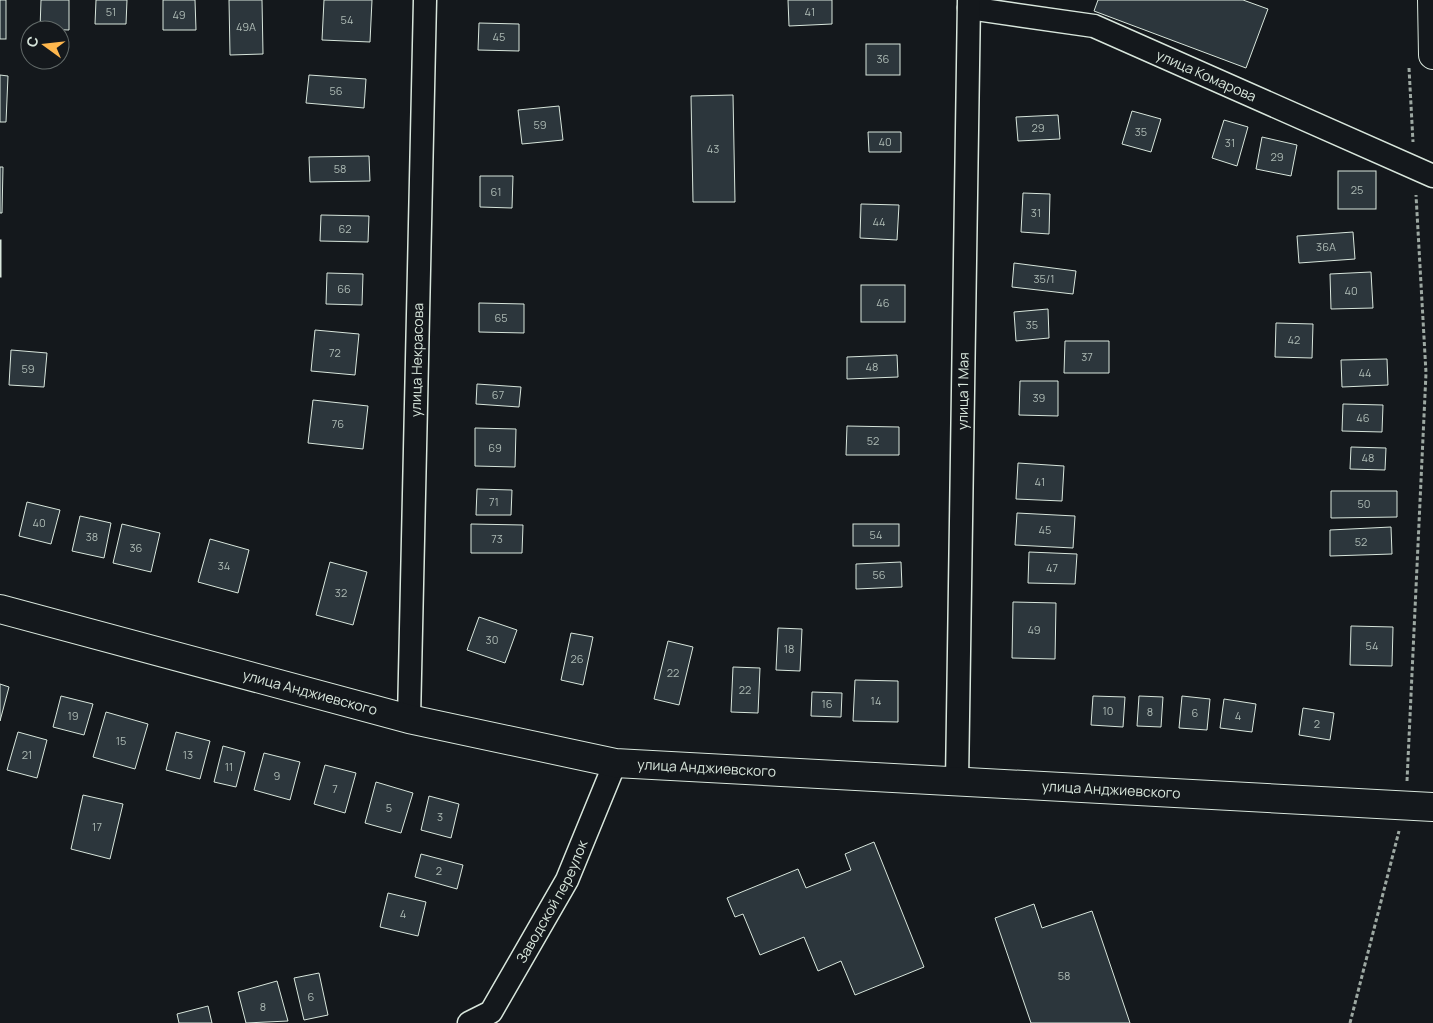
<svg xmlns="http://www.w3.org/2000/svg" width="1433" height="1023" viewBox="0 0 1433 1023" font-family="Manrope,sans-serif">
	<rect width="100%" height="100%" fill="#14181c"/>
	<g fill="#2c363c" stroke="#d8e6dc">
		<rect x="0" y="0" width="6" height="39"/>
		<path d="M41 0H69V30L40 29Z"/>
		<path d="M96 0H127L126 24H95Z"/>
		<path d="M163 0H195L196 30H163Z"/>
		<path d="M229 0H262L263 54 230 55Z"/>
		<path d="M324 0H372L370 42 322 40Z"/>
		<path d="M788 0H832V24L789 26Z"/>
		<path d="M1098 0H1243L1268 9 1246 68 1094 11Z"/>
		<path d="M479 23 519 24V51L478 50Z"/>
		<rect x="866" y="44" width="34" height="31"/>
		<path d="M0 75 8 76 6 122H0Z"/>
		<path d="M309 75 366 79 364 108 306 103Z"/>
		<path d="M733 95 735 202H693L691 96Z"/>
		<path d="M559 106 563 140 522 144 518 110Z"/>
		<path d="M1132 111 1161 119 1151 152 1122 144Z"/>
		<path d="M1058 115 1060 139 1018 141 1016 117Z"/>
		<path d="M1224 120 1248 127 1237 166 1212 158Z"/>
		<path d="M868 132H901V152H869Z"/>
		<path d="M1262 137 1297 145 1291 176 1256 169Z"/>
		<path d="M369 156 370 181 310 182 309 157Z"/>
		<path d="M0 167H3L2 213H0Z"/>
		<rect x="1338" y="171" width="38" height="38"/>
		<path d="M480 176H513L512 208 480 207Z"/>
		<path d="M1023 193 1050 194 1049 234 1021 232Z"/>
		<path d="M861 204 899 205 897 240 860 238Z"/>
		<path d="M321 215 369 216 368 242 320 241Z"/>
		<path d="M1353 232 1355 259 1299 263 1297 236Z"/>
		<rect x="0" y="240" width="1" height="37"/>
		<path d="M1014 263 1076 271 1073 294 1012 287Z"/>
		<path d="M1371 272 1373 308 1331 309 1330 274Z"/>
		<path d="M327 273 363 274 362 305 326 304Z"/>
		<rect x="861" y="285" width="44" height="37"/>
		<path d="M479 303 524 304V333L479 332Z"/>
		<path d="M1048 309 1049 338 1016 341 1014 312Z"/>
		<path d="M1276 323 1313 324 1312 358 1275 357Z"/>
		<path d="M315 330 359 334 355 375 311 371Z"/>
		<path d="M1065 341H1109V373H1064Z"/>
		<path d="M11 350 47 353 44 387 9 385Z"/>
		<path d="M897 355 898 377 847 379V357Z"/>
		<path d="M1387 359 1388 385 1342 387 1341 360Z"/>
		<path d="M1020 381H1058V416L1019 415Z"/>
		<path d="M477 384 521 387 519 407 476 404Z"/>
		<path d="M313 400 368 406 363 449 308 443Z"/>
		<path d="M1343 404 1383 405 1382 432 1342 431Z"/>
		<path d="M847 426 899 427V455H846Z"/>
		<path d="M475 428 516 429 515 467 475 466Z"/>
		<path d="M1351 447 1386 448 1385 470 1350 469Z"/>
		<path d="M1018 463 1064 466 1062 501 1016 499Z"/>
		<path d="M477 489 512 490 511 515H476Z"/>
		<path d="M1331 491H1397V517L1331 518Z"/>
		<path d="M27 502 60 510 51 544 19 536Z"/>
		<path d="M1017 513 1075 516 1073 548 1015 545Z"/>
		<path d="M80 516 111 523 104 558 72 551Z"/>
		<path d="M122 524 160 533 151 572 113 563Z"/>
		<path d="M471 524 523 525 522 553H471Z"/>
		<rect x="853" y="524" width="46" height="22"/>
		<path d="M1391 527 1392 554 1330 556V530Z"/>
		<path d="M210 539 249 550 238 593 198 582Z"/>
		<path d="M1029 552 1077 554 1075 584 1028 583Z"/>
		<path d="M330 562 367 572 353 625 316 615Z"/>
		<path d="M901 562 902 587 856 589V564Z"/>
		<path d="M1013 602 1056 603 1055 659 1012 658Z"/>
		<path d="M479 617 517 630 505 663 467 650Z"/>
		<path d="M1351 626 1393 627 1392 666 1350 665Z"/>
		<path d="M778 628 802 629 800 671 776 670Z"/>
		<path d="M571 633 593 637 583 685 561 680Z"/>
		<path d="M668 641 693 647 679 705 654 699Z"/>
		<path d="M733 667 760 668 758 713 731 712Z"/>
		<path d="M855 680 898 681V722L853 721Z"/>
		<path d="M0 684 9 687 0 721Z"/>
		<path d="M812 692 842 693 841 717 811 716Z"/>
		<path d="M61 696 93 704 84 735 53 727Z"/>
		<path d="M1093 696 1125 697 1123 727 1091 725Z"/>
		<path d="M1139 696 1163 697 1161 727 1137 726Z"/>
		<path d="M1182 696 1210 699 1207 730 1179 728Z"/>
		<path d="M1224 699 1256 704 1252 732 1220 728Z"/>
		<path d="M1303 708 1334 713 1330 740 1299 735Z"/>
		<path d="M106 712 148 724 135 769 93 757Z"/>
		<path d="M18 732 47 740 37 778 7 770Z"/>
		<path d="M176 732 210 741 200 779 166 770Z"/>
		<path d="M223 746 245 752 236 787 214 782Z"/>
		<path d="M264 753 300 762 290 800 254 790Z"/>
		<path d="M325 765 356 773 345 813 314 804Z"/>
		<path d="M376 782 413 793 401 833 365 823Z"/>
		<path d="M83 795 123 804 110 859 71 849Z"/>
		<path d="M429 796 459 804 451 838 421 830Z"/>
		<path d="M874 842 924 967 855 995 841 961 818 971 804 937 760 955 743 914 735 917 727 898 798 869 806 888 851 870 845 854Z"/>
		<path d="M421 854 463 865 457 889 415 877Z"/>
		<path d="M388 893 426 902 418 936 380 927Z"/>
		<path d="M1034 904 1042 928 1092 911 1130 1023H1031L995 918Z"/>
		<path d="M319 973 328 1015 304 1020 294 978Z"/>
		<path d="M277 981 288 1021 246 1023 238 992Z"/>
		<path d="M208 1006 212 1023H179L177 1014Z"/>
	</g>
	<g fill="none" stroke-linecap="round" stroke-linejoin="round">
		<g stroke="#d8e6dc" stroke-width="25">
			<g id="street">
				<path id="s1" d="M969 8 1094 26 1433 176"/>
				<path id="s2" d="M409 719 425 0"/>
				<path id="s3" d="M957 782 969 0"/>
				<path id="s4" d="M469 1023 491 1012 567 880 615 763"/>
			</g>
		</g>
		<g stroke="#d8e6dc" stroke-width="30">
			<g id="secondary">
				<path d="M1432 0 1433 55"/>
				<path id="s5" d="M0 609 409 719 615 763 1433 807"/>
			</g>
		</g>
		<g stroke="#9da8a2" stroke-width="3" stroke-dasharray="4 2.5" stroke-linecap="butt">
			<path d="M1409 68 1413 142"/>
			<path d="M1407 781 1426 373 1416 195"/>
			<path d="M1350 1023 1399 831"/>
		</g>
		<use href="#street" stroke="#14181c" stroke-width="22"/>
		<use href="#secondary" stroke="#14181c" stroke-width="28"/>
	</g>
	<g text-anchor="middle" stroke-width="4" stroke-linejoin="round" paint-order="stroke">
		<g font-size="11" fill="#adbab4">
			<text x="111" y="16">51</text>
			<text x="810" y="16">41</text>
			<text x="179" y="19">49</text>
			<text x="347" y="24">54</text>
			<text x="246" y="31">49А</text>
			<text x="499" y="41">45</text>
			<text x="883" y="63">36</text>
			<text x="336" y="95">56</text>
			<text x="540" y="129">59</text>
			<text x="1038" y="132">29</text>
			<text x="1141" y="136">35</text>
			<text x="885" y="146">40</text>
			<text x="1230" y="147">31</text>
			<text x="713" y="153">43</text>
			<text x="1277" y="161">29</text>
			<text x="340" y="173">58</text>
			<text x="1357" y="194">25</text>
			<text x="496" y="196">61</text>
			<text x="1036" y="217">31</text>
			<text x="879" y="226">44</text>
			<text x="345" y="233">62</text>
			<text x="1326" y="251">36А</text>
			<text x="1044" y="283">35/1</text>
			<text x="344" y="293">66</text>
			<text x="1351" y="295">40</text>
			<text x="883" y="307">46</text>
			<text x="501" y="322">65</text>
			<text x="1032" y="329">35</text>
			<text x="1294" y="344">42</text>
			<text x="335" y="357">72</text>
			<text x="1087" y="361">37</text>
			<text x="872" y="371">48</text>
			<text x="28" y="373">59</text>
			<text x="1365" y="377">44</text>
			<text x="498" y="399">67</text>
			<text x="1039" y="402">39</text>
			<text x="1363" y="422">46</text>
			<text x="338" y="428">76</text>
			<text x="873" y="445">52</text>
			<text x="495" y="452">69</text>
			<text x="1368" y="462">48</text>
			<text x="1040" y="486">41</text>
			<text x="494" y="506">71</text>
			<text x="1364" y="508">50</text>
			<text x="39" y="527">40</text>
			<text x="1045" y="534">45</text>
			<text x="876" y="539">54</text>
			<text x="92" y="541">38</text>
			<text x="497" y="543">73</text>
			<text x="1361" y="546">52</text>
			<text x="136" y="552">36</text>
			<text x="224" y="570">34</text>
			<text x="1052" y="572">47</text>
			<text x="879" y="579">56</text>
			<text x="341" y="597">32</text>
			<text x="1034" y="634">49</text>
			<text x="492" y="644">30</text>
			<text x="1372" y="650">54</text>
			<text x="789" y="653">18</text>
			<text x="577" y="663">26</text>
			<text x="673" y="677">22</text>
			<text x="745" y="694">22</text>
			<text x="876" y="705">14</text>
			<text x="827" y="708">16</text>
			<text x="1108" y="715">10</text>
			<text x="1150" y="716">8</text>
			<text x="1195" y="717">6</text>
			<text x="73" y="720">19</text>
			<text x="1238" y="720">4</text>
			<text x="1317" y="728">2</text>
			<text x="121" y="745">15</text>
			<text x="27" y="759">21</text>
			<text x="188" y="759">13</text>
			<text x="229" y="771">11</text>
			<text x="277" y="780">9</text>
			<text x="335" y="793">7</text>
			<text x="389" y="812">5</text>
			<text x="440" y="821">3</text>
			<text x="97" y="831">17</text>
			<text x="439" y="875">2</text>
			<text x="403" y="918">4</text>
			<text x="1064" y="980">58</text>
			<text x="311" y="1001">6</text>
			<text x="263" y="1011">8</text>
		</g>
		<g font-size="14" fill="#d8e6dc" stroke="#14181c">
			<text dy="5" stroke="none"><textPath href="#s1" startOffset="249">улица Комарова</textPath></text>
			<text dy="5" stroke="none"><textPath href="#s2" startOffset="359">улица Некрасова</textPath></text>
			<text dy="5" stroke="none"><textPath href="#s3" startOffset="391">улица 1 Мая</textPath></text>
			<text dy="5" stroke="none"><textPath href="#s5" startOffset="321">улица Анджиевского</textPath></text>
			<text dy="5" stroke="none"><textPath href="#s5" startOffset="726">улица Анджиевского</textPath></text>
			<text dy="5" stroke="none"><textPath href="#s5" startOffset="1131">улица Анджиевского</textPath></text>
			<text dy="5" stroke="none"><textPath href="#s4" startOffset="151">Заводской переулок</textPath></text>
		</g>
	</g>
	<g transform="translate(45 45) rotate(285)"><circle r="24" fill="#14181c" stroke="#626a69"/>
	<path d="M0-4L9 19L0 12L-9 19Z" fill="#ffb74d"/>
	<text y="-8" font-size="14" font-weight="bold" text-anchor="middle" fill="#d8e6dc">С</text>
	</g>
</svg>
